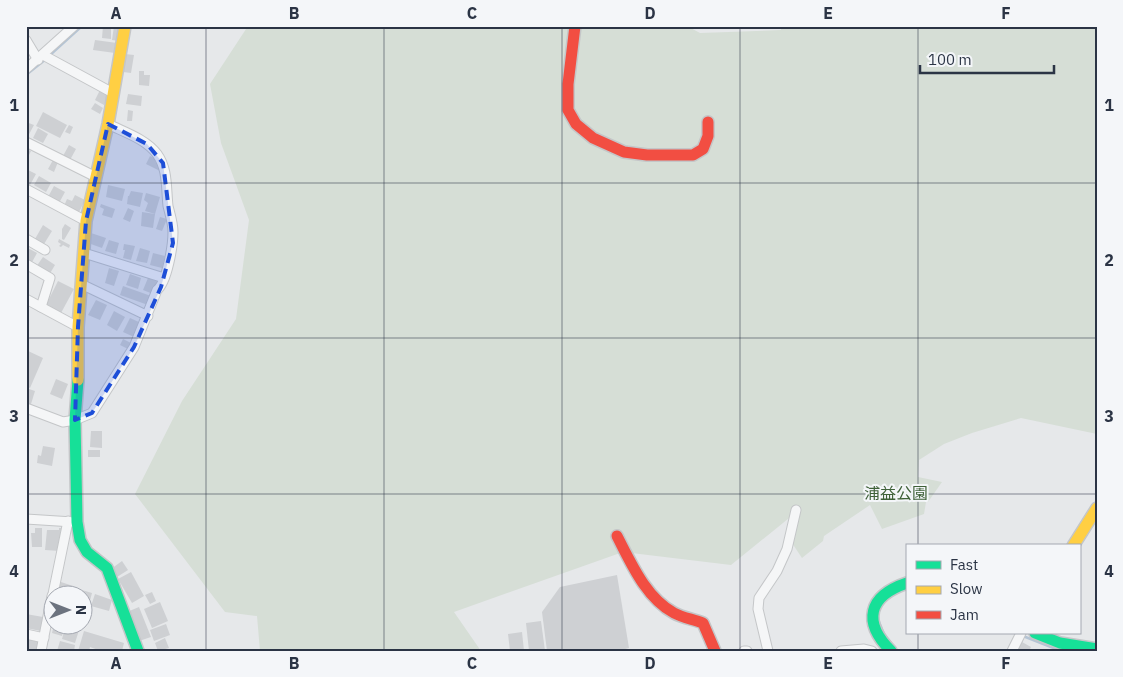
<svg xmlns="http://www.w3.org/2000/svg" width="1123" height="677" viewBox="0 0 1123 677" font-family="'IBM Plex Sans','Noto Sans JP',sans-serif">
	<rect width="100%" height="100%" fill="#e6e8ea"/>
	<path fill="#d6ded6" d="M248 26H687L700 33 781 30V26H1097V434L1021 418 972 433 944 444 919 460 918 477 942 482 928 502H926L924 514 882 529 870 505 824 536 823 541 802 558 792 543 799 510 731 565 623 552 454 612 481 651H260L257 616 225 612 135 494 182 401 236 319 249 220 221 143 210 84Z"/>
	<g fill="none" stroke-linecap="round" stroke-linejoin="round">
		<g stroke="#b4c4d5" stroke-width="2.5">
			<path d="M50 55 82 26"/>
			<path d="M26 75 46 59"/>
			<path d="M877 617 884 634 891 643"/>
			<path d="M1023 636 1056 649 1068 651"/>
		</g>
	</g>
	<g fill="#ced0d3">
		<path d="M103 26H111V39L102 38Z"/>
		<path d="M114 26H120L119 41 112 40Z"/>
		<path d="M95 40 117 43 115 53 93 50Z"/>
		<path d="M125 54 134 55 131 73 123 72Z"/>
		<path d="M139 71H144V75H150L149 86 139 85Z"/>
		<path d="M100 90 109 95 104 105 95 100Z"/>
		<path d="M128 94 142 96 141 106 126 104Z"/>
		<path d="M95 103 103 108 100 114 91 109Z"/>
		<path d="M128 110 133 111 132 121H127Z"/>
		<path d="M43 112 67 125 60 138 36 126Z"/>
		<path d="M26 122 34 125 26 140Z"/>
		<path d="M69 125 73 127 70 134 65 132Z"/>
		<path d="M38 128 48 134 43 143 33 138Z"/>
		<path d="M69 145 76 149 70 160 63 156Z"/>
		<path d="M26 149 31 151 26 161Z"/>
		<path d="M150 156 156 159 155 162 163 165 160 171 146 164Z"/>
		<path d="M53 160 58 162 54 172 48 169Z"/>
		<path d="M26 169 36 174 30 185 26 183Z"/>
		<path d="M39 176 51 183 46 192 34 185Z"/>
		<path d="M108 185 125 189 122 201 106 197Z"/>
		<path d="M54 186 65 192 59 203 48 197Z"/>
		<path d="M131 191 143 193 140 207 127 204 128 196H129Z"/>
		<path d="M146 193 160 197 155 214 145 211 148 203 144 200Z"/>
		<path d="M75 195 85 200 79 212 64 206 67 199 72 201Z"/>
		<path d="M101 204 115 209 112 218 102 215 104 209 100 207Z"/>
		<path d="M128 208 134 211 130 222 123 219Z"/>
		<path d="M142 212 155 214 153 228 141 226Z"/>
		<path d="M160 217 167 219 162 231 156 229Z"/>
		<path d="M65 224 71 228 64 240 62 239V229Z"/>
		<path d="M43 225 52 231 44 244 35 239Z"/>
		<path d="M91 233 106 238 102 248 88 243Z"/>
		<path d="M59 239 70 245 69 248 63 245 61 247 59 246 61 244 58 242Z"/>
		<path d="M109 240 119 243 116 254 105 251Z"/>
		<path d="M124 244 135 246 131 260 123 258 125 250H123Z"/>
		<path d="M26 247 37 253 31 264 26 261Z"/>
		<path d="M140 248 150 251 147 263 136 261Z"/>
		<path d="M153 253 165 256 162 268 150 265Z"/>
		<path d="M43 257 55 265 49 275 36 267Z"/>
		<path d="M109 268 119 271 114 286 105 283Z"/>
		<path d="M130 274 141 278 138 289 126 285Z"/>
		<path d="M148 278 158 282 153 294 143 290Z"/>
		<path d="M58 281 74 289 61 313 46 305Z"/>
		<path d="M123 286 151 296 148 305 120 295Z"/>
		<path d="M96 300 107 305 100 320 88 315Z"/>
		<path d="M114 311 125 317 117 331 107 325Z"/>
		<path d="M130 318 141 323 134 337 123 332Z"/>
		<path d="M123 339 131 343 128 349 120 345Z"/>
		<path d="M26 350 43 358 30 388 26 386Z"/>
		<path d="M56 379 68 384 62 399 50 394Z"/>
		<path d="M26 388 35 391 31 404 26 403Z"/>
		<path d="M91 431H102V448L90 447Z"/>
		<path d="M43 446 55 448 52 466 37 463 38 455 41 456Z"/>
		<rect x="88" y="450" width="12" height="7"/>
		<path d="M35 528H42V547H32L31 533H35Z"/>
		<path d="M59 528H61L60 551 45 550 47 530H59Z"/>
		<path d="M122 561 128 570 117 577 111 569Z"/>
		<path d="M131 572 144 596 132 603 118 579Z"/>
		<path d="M617 575 629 648 618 651H547L542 612 560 587Z"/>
		<path d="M61 582 73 586 70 593 59 589Z"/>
		<path d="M75 588 92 593 88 608 82 606V594H73Z"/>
		<path d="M152 592 156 601 150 604 145 595Z"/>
		<path d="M95 594 112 600 109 611 91 606Z"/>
		<path d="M160 602 168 621 152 628 144 609Z"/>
		<path d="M139 607 151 637 139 641 127 612Z"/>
		<path d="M26 614 43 617 41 631 26 628Z"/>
		<path d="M541 621 545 651H529L526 623Z"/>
		<path d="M54 624H65L62 636 52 633Z"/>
		<path d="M66 624 80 627 75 643 62 639Z"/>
		<path d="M166 624 170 635 154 641 150 630Z"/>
		<path d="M84 631 124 643 122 651H101L90 647 89 651H78Z"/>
		<path d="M522 632 524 651H510L508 634Z"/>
		<path d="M27 638 40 639V651H26Z"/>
		<path d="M165 638 169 648 158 651 155 643Z"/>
		<path d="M60 641 75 645 74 651H57Z"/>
		<path d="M1022 642 1031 647 1029 651H1018Z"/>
	</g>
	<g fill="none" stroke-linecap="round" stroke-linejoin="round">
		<g stroke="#c4c6c8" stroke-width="11">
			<g id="street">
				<path d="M26 40 38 60"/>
				<path d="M43 55 113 93"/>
				<path d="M26 69 74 26"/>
				<path d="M26 142 96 177"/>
				<path d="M26 189 86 221"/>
				<path d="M26 239 45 250"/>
				<path d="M84 253 164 278"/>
				<path d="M26 264 50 278 41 307"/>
				<path d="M81 284 148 316"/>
				<path d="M26 299 78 327"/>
				<path d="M26 408 63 422 75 420 92 413 134 347 157 290C167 282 173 246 173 232 173 223 170 214 168 206 166 188 168 169 157 154 146 139 124 132 108 124"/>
				<path d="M26 519 73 522"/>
				<path d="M53 594 68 521"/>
				<path d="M26 634 44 638"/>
				<path d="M41 651 52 596"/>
				<path d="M744 651H747"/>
				<path d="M768 651 758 609 759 598 777 571 787 549 796 510"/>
				<path d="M841 651 864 649 872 651"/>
				<path d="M1012 651 1021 633"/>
			</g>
		</g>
		<g stroke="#c4c6c8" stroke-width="14">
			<g id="fast">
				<path d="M78 380 75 420 77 522 80 540 87 552 107 568 138 651"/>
				<path d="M1035 633 1060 643 1097 649"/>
				<path d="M891 651C862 622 868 596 907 583"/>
			</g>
		</g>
		<g stroke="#c4c6c8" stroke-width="14">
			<g id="slow">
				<path d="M78 380V327L86 221 108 124 125 26"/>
				<path d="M1073 546 1097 508"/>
			</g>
		</g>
		<g stroke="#c4c6c8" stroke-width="14">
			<g id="jam">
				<path d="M575 26 568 84V110L576 124 593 138 624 152 647 155H693L703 149 708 136V122"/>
				<path d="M617 536C631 563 646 598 674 613 683 618 693 619 703 623L715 651"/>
			</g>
		</g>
		<use href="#street" stroke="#f5f6f7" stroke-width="9"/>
		<use href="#fast" stroke="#16e098" stroke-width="11"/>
		<use href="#slow" stroke="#ffcf43" stroke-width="11"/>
		<use href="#jam" stroke="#f24e42" stroke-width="11"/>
	</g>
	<path fill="#1d4ed8" fill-opacity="0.2" stroke="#1d4ed8" stroke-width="4" stroke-dasharray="10 6" stroke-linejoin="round" d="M108 124 147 144 163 163 173 243 161 287 134 347 92 413 75 420 78 327 86 221Z"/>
	<path fill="none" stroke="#2b3445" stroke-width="1" stroke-opacity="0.55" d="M206 26V651M384 26V651M562 26V651M740 26V651M918 26V546M26 183H1097M26 338H1097M26 494H1097M918 633V651"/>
	<g text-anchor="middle" stroke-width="4" stroke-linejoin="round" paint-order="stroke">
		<g font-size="16" fill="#3f6138" stroke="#f4f6f9">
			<text x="896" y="499">浦益公園</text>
		</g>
	</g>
	<rect width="1123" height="677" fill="none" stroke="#f4f6f9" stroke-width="55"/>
	<rect x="906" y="544" width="175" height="90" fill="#f4f6f9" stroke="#a4a8b1"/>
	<rect x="916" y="561" width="25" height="8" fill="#16e098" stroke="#a4a8b1"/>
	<text x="950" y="570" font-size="15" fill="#2b3445">Fast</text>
	<rect x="916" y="586" width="25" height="8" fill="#ffcf43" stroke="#a4a8b1"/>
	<text x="950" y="594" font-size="15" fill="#2b3445">Slow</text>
	<rect x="916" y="611" width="25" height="8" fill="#f24e42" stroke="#a4a8b1"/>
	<text x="950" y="620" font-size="15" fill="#2b3445">Jam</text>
	<g transform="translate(68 610) rotate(90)"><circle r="24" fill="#f4f6f9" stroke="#a4a8b1"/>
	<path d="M0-4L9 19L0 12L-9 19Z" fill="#6c737f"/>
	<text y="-8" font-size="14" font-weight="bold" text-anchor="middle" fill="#2b3445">N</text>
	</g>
	<path d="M920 65v8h134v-8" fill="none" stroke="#2b3445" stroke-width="2.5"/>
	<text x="928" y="65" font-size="15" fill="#2b3445" stroke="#f4f6f9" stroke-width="4" paint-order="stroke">100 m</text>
	<rect x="28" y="28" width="1068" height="622" fill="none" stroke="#2b3445" stroke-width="2"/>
	<g font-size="16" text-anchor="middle" font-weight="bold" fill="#2b3445">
		<text x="116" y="19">A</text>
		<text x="294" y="19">B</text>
		<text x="472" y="19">C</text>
		<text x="650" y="19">D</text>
		<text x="828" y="19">E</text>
		<text x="1006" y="19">F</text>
		<text x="14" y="111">1</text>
		<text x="1109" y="111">1</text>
		<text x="14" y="266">2</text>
		<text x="1109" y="266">2</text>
		<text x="14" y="422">3</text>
		<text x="1109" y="422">3</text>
		<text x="14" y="577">4</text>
		<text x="1109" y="577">4</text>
		<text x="116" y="669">A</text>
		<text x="294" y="669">B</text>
		<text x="472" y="669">C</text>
		<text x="650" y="669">D</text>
		<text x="828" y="669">E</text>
		<text x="1006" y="669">F</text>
	</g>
</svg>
